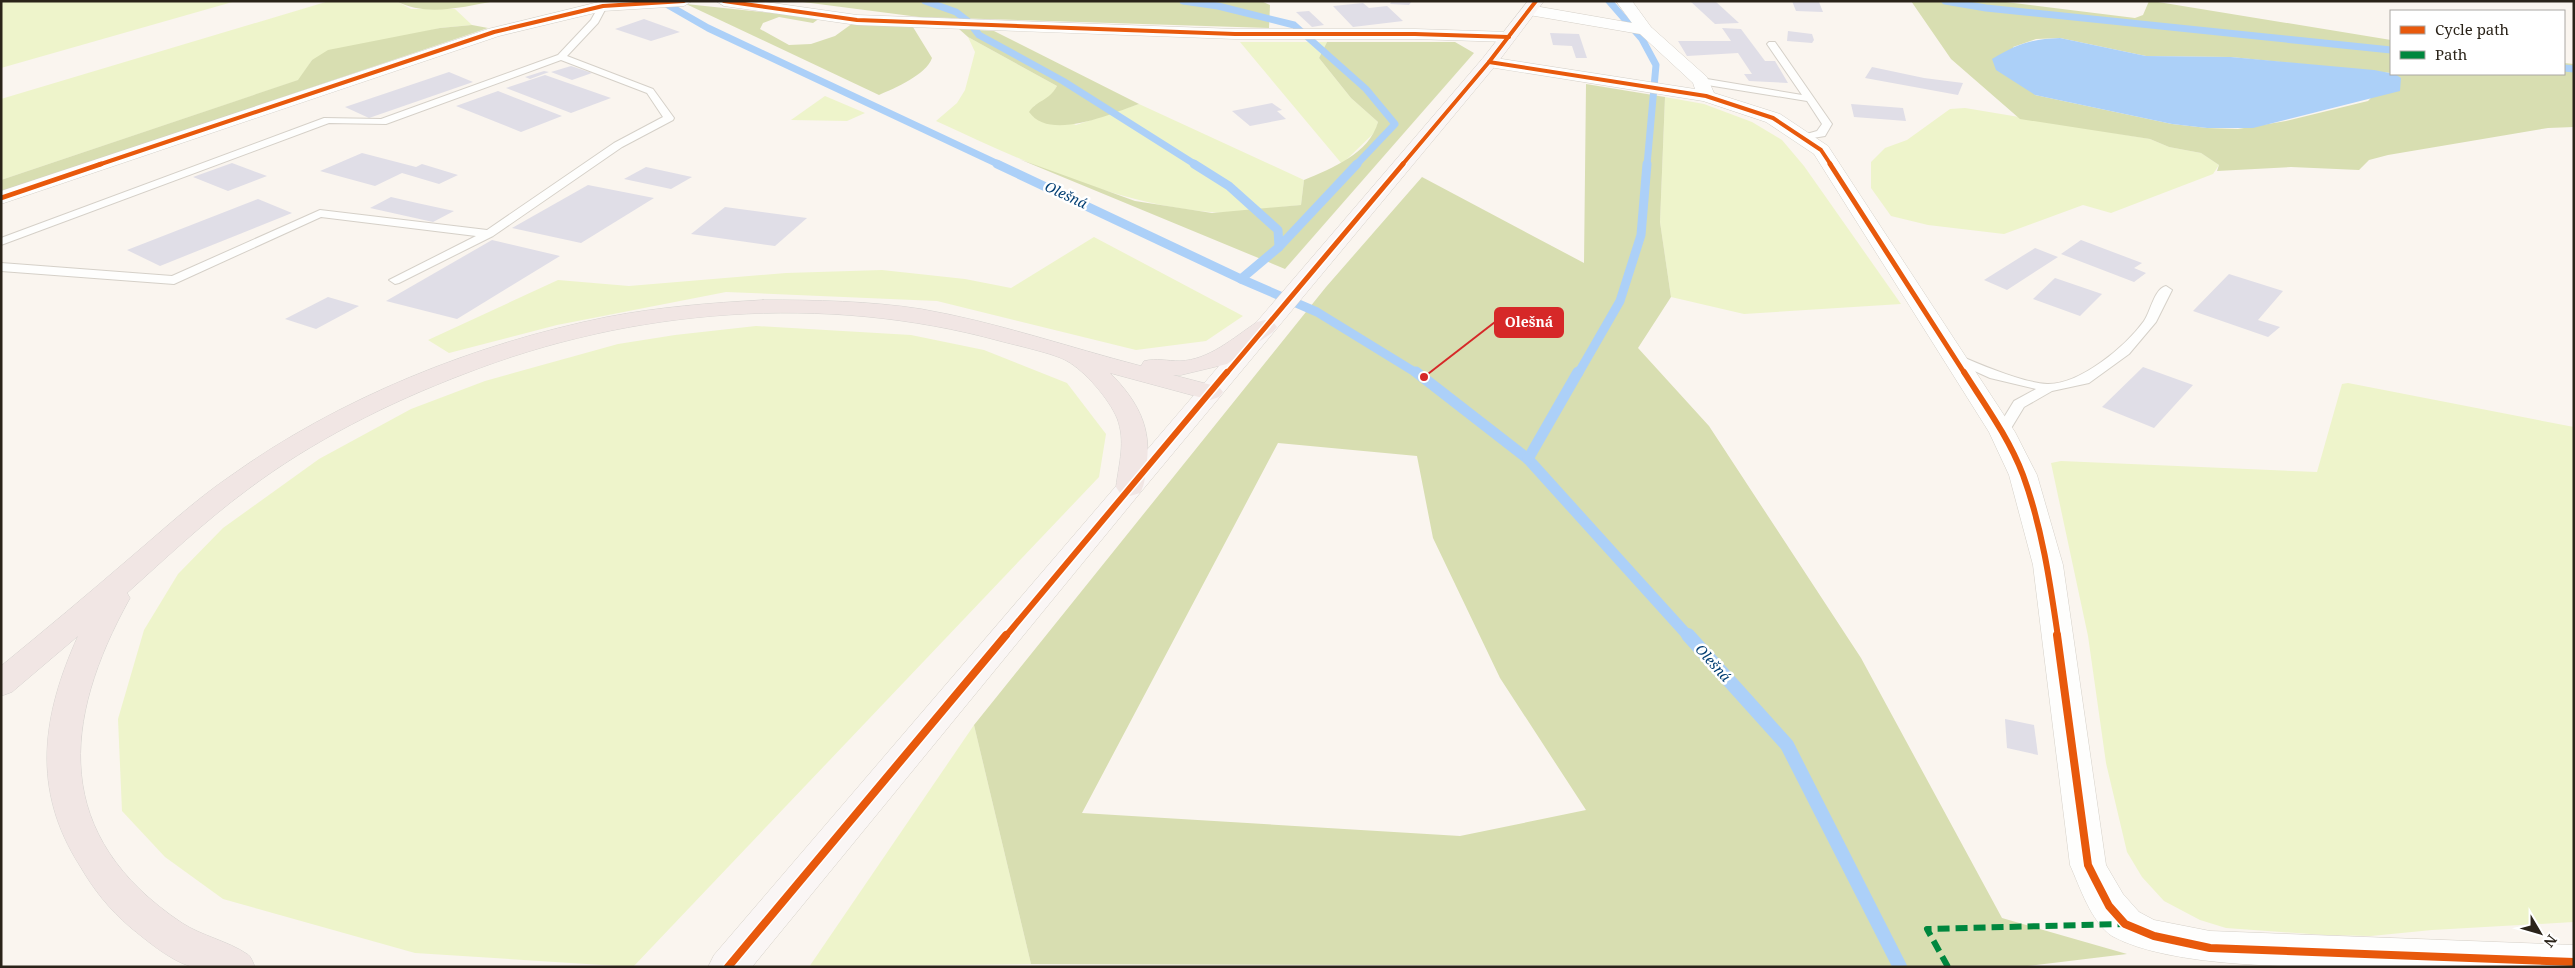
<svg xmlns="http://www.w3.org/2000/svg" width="2575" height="968" viewBox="0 0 2575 968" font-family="'Noto Serif',serif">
	<rect width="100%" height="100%" fill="#faf5ef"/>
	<g fill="#eef4cb">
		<path d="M1 1H236L1 68Z"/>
		<path d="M329 1H396L411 9H455L472 25 440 28 312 60 299 80 1 180V99Z"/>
		<path d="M968 37 1057 86 1050 98 1034 106 1076 125 1139 104 1304 180 1301 205C1275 207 1234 215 1210 212 1113 204 1023 161 936 121L957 103 965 90 975 52Z"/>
		<path d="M1240 42H1327L1319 58 1351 98 1378 122 1375 132 1342 164Z"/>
		<path d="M825 96 865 113 847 121 791 120Z"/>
		<path d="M1665 97 1704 104 1752 122 1782 140 1804 166 1901 304 1744 314 1671 297 1660 222Z"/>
		<path d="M1965 108 2150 139 2169 147 2201 153 2219 165 2213 174 2111 213 2083 205 2004 234 1928 225 1891 216 1871 188V162L1885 148 1907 140 1950 109Z"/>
		<path d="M1094 237 1243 316 1206 341 1136 350 937 301 726 292 557 325 449 353 428 340 558 280 629 286 786 273 882 270 965 279 1011 288Z"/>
		<path d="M756 326 911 335 984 350 1067 383 1106 434 1099 477 633 967 415 953 223 899 165 857 122 811 118 719 144 630 178 574 223 528 319 459 411 409 485 381 618 344 675 335Z"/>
		<path d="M2348 383 2574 427V922L2432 930 2371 936 2325 935 2226 928 2200 920 2164 901 2142 877 2127 852 2106 763 2088 636 2051 463 2061 461 2317 472 2342 384Z"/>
		<path d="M974 725 1031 964 809 967Z"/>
	</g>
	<g fill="#d8deb1" fill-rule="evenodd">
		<path d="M396 1H495C463 7 426 17 396 1Z"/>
		<path d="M795 1H1261L1270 5 1269 28 919 17Z"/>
		<path d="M1911 1H1998L2135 18 2143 15 2149 1H2152L2391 40V73L2231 57 2146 56 2060 38 2036 39 2013 47 2035 95 2172 124 2207 128 2238 129 2286 121 2368 101 2393 74H2564V63L2574 64V127L2548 128 2388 155 2369 160 2359 170 2291 167 2217 171 2219 165 2201 153 2169 147 2150 139 2020 119 1951 59Z"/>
		<path d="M686 4 820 18 813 23 779 17 763 23 760 29 789 45 811 44 835 36 853 23 913 27 932 58C926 75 895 88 879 95Z"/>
		<path d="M472 25 488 28 1 192V180L298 80 312 60 328 50 440 28Z"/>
		<path d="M959 29 994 31 1139 104C1112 113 1050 142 1029 112 1038 99 1048 102 1057 86L968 37Z"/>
		<path d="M1327 42H1455L1474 53 1285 269 1019 159 1135 201 1212 213 1301 205 1304 180C1332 168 1369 154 1378 122L1351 98 1319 58Z"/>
		<path d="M1586 84 1665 97 1660 222 1671 297 1638 348 1709 426 1861 658 2002 918 2127 954 2020 967 1031 964 974 725 1326 287 1422 177 1584 263ZM1278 443 1417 456 1433 538 1500 678 1586 810 1460 836 1082 813Z"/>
	</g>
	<path fill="#acd0f8" d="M2060 38 2146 56 2231 57 2374 70 2395 74 2401 78 2400 91 2253 128H2207L2172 124 2035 95 1996 70 1992 59C2017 44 2031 39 2060 38Z"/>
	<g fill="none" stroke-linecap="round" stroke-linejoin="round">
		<g stroke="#acd0f8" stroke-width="7">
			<path d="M661 1 708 28 1000 165"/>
			<path d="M925 1 956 12 969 22 979 35 1063 81 1196 165"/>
			<path d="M1183 1 1218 6 1294 25 1366 89 1395 124 1356 165"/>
			<path d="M1609 1 1642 39 1656 65 1647 165"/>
			<path d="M1945 1 1986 8 2391 50"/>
			<path d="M2564 68 2574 69"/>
		</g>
		<g stroke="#acd0f8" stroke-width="9">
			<path d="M997 164 1241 279 1317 312 1418 374"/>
			<path d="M1194 164 1229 186 1278 230 1279 247"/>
			<path d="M1241 279 1279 247 1357 164"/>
			<path d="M1578 374 1620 301 1641 235 1647 164"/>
		</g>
		<g stroke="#acd0f8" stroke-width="11">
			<path d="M1416 372 1528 459 1689 637"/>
			<path d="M1528 459 1578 372"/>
		</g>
		<path stroke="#acd0f8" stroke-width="14" d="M1688 635 1787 745 1900 967"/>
	</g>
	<g fill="#e0dee7">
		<path d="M1392 1H1412L1409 5 1390 4Z"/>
		<path d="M1690 1H1715L1739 23 1715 24Z"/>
		<path d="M1792 1 1819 2 1823 12 1796 11Z"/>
		<path d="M1363 3 1369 8 1387 6 1403 21 1353 27 1333 6Z"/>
		<path d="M1309 11 1324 25 1312 27 1296 12Z"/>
		<path d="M644 19 680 32 651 41 615 29Z"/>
		<path d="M1722 28 1741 29 1765 61H1775L1788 83 1749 81 1744 74H1752L1738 53 1687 56 1678 41H1731Z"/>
		<path d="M1788 31 1812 34 1814 40 1812 43 1787 41Z"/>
		<path d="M1550 33 1579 34 1587 58H1576L1572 46 1553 45Z"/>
		<path d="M571 66 592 73 572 80 551 72Z"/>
		<path d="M1872 67 1924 78 1963 83 1958 95 1865 78Z"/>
		<path d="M544 71 549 72 530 79 525 77Z"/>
		<path d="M449 72 473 82 369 118 345 107Z"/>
		<path d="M545 75 611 98 571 113 506 88Z"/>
		<path d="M498 91 562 116 521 132 456 106Z"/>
		<path d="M1272 103 1282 110 1277 111 1286 119 1250 126 1232 111Z"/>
		<path d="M1851 104 1903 108 1906 121 1854 117Z"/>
		<path d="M362 153 416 167 422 164 458 175 439 184 402 173 375 186 320 171Z"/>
		<path d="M232 163 267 176 228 191 193 177Z"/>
		<path d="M646 167 692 177 671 189 624 179Z"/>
		<path d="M588 185 654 198 581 243 512 228Z"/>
		<path d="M391 197 417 203 454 211 433 222 370 208Z"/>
		<path d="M258 199 292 213 160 266 127 250Z"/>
		<path d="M725 207 807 218 775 246 691 234Z"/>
		<path d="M492 240 560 256 457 319 386 301Z"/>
		<path d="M2081 240 2142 263 2134 268 2146 273 2134 282 2061 254Z"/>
		<path d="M2035 248 2058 257 2007 290 1984 280Z"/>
		<path d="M2229 274 2283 291 2258 320 2280 327 2268 337 2193 311Z"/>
		<path d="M2055 278 2102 294 2080 316 2033 299Z"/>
		<path d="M328 297 359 306 316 329 285 319Z"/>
		<path d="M2143 367 2193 385 2154 428 2102 407Z"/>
		<path d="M2005 719 2034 725 2038 755 2007 748Z"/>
	</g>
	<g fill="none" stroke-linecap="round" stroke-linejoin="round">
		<g stroke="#d5d0c8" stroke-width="2">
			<g id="lane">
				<path d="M603 3 607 6 598 23 567 56 653 89 674 118 673 120 622 147 493 236 399 283 395 284 389 280 476 236 321 217 174 284 1 271V263L172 276 320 210 487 230 614 143 663 117 647 93 561 60 386 124 329 123 1 245V238L324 118 381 119 558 55 591 20 600 4Z"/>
				<path d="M1769 42H1775L1832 124 1825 136 1801 140 1796 137 1817 131 1822 124 1807 101 1701 84 1696 81 1701 78 1802 95 1767 44Z"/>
				<path d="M2166 286 2172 290 2156 322 2129 354 2089 383 2052 391 2024 407 2007 435 2002 436 1995 432 2014 401 2036 389 1990 378 1948 359 1955 355 1960 356C1984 366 2021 382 2047 384 2080 385 2126 346 2144 321 2151 311 2154 289 2166 286Z"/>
			</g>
		</g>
		<g stroke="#d5d0c8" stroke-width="1">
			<g id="street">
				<path d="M603 1H692L684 6 603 11 499 36 1 204V191L488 29Z"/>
				<path d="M716 1H759L857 15 1235 29H1415L1509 32 1517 37 1509 42 1415 39H1235L857 25 724 6Z"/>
				<path d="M1616 1H1632L1651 27 1707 77 1714 93 1780 114 1828 146 2015 432 2037 475 2063 565 2106 865 2123 894 2139 912 2154 920 2210 931 2574 945V967C2505 967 2437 967 2369 967 2299 967 2170 968 2112 936 2091 922 2080 887 2070 865L2033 565 2009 475 1989 432 1814 154 1766 122 1703 101 1489 67 1483 66 1480 62 1483 58 1489 57 1695 89 1693 83 1640 34 1529 15 1521 10 1529 5 1632 23Z"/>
			</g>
		</g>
		<g stroke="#d5d0c8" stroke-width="1">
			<path id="secondary" d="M1528 1H1544L1495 66 1140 493 752 967H708L714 955 1483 58Z"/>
		</g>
		<g stroke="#d7d3d0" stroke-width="1">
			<path id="highway" d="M763 300C816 300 869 301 921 309 996 322 1068 347 1141 366L1144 361C1157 358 1167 361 1180 361 1209 360 1233 338 1257 322L1265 320 1273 322 1277 327 1273 332 1227 364 1181 375H1173L1219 387 1223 392 1219 397 1210 400 1110 373C1137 400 1153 428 1146 467 1145 476 1145 485 1140 493L1130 496 1120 493 1116 487C1119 463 1126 441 1117 418 1109 399 1085 371 1067 361 1056 354 1015 345 1000 341 825 293 632 308 464 374 388 403 312 441 247 490 205 521 166 558 127 593L130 598C61 722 52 836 182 923 202 936 228 941 247 954 251 956 253 963 255 967 235 967 213 968 194 967 173 963 146 940 130 927 109 909 94 890 80 866 31 789 42 716 78 636L12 692 1 696V666C45 630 88 594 131 557 163 530 194 501 229 477 339 398 474 344 607 317 659 307 710 303 763 300Z"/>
		</g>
		<use href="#lane" fill="#fefefd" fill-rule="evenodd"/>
		<use href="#street" fill="#fefefd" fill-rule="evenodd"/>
		<use href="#secondary" fill="#faf6f5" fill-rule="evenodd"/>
		<use href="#highway" fill="#f1e6e4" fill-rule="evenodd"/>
		<path stroke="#00873e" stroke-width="6" stroke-dasharray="12 6" stroke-linecap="butt" d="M1948 967 1927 929 2124 924"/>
		<g stroke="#fff" stroke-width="5.5">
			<g id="cycleway-far3">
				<path d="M724 1 857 20 1235 34H1415L1509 37"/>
				<path d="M1489 62 1706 96 1773 118 1821 150 1831 165"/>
				<path d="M98 165 494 32 603 6 684 1"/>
				<path d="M1402 165 1489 62 1536 1"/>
			</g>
		</g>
		<g stroke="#fff" stroke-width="8">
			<g id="cycleway-far2">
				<path d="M1830 164 1965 374"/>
				<path d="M1 198 101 164"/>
				<path d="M1226 374 1403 164"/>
			</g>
		</g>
		<g stroke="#fff" stroke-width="9">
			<g id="cycleway-far1">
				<path d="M1964 372C1985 405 2009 438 2023 475 2042 527 2050 582 2058 637"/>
				<path d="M1005 637 1227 372"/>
			</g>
		</g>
		<g stroke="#fff" stroke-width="11">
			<g id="cycleway">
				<path d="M2057 635 2088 865 2095 879 2109 906 2125 924 2154 936 2210 948 2574 962"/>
				<path d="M728 967 1006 635"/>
			</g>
		</g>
		<use href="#cycleway-far3" stroke="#e8590c" stroke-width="4"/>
		<use href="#cycleway-far2" stroke="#e8590c" stroke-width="5"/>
		<use href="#cycleway-far1" stroke="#e8590c" stroke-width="6"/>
		<use href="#cycleway" stroke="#e8590c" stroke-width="8"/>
	</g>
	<g text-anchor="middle" stroke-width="5" stroke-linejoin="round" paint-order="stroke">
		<g font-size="14" font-style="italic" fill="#033f74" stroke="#fff">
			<text transform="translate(1066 195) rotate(25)" y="5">Olešná</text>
			<text transform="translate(1713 663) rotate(48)" y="5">Olešná</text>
		</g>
	</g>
	<path fill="none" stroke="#d62828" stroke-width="2" d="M1424 377L1495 322"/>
	<circle fill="#d62828" stroke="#fff" stroke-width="2" cx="1424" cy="377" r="5"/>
	<rect fill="#d62828" stroke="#d62828" stroke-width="2" x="1495" y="308" width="68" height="29" rx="5"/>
	<g font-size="14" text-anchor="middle" font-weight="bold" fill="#fff">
		<text x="1529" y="327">Olešná</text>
	</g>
	<rect width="2575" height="968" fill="none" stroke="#2a2319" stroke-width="5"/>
	<rect x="2390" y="10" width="175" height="65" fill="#ffffff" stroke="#aaa7a3"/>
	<rect x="2400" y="26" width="25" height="8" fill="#e8590c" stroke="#aaa7a3"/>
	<text x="2435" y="35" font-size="15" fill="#2a2319">Cycle path</text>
	<rect x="2400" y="51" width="25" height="8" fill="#00873e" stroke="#aaa7a3"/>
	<text x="2435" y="60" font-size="15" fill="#2a2319">Path</text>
	<g transform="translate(2540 933) rotate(128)" stroke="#ffffff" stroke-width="4" paint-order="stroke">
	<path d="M0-4L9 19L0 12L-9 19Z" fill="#2a2319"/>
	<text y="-8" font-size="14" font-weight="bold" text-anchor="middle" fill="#2a2319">N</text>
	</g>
</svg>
